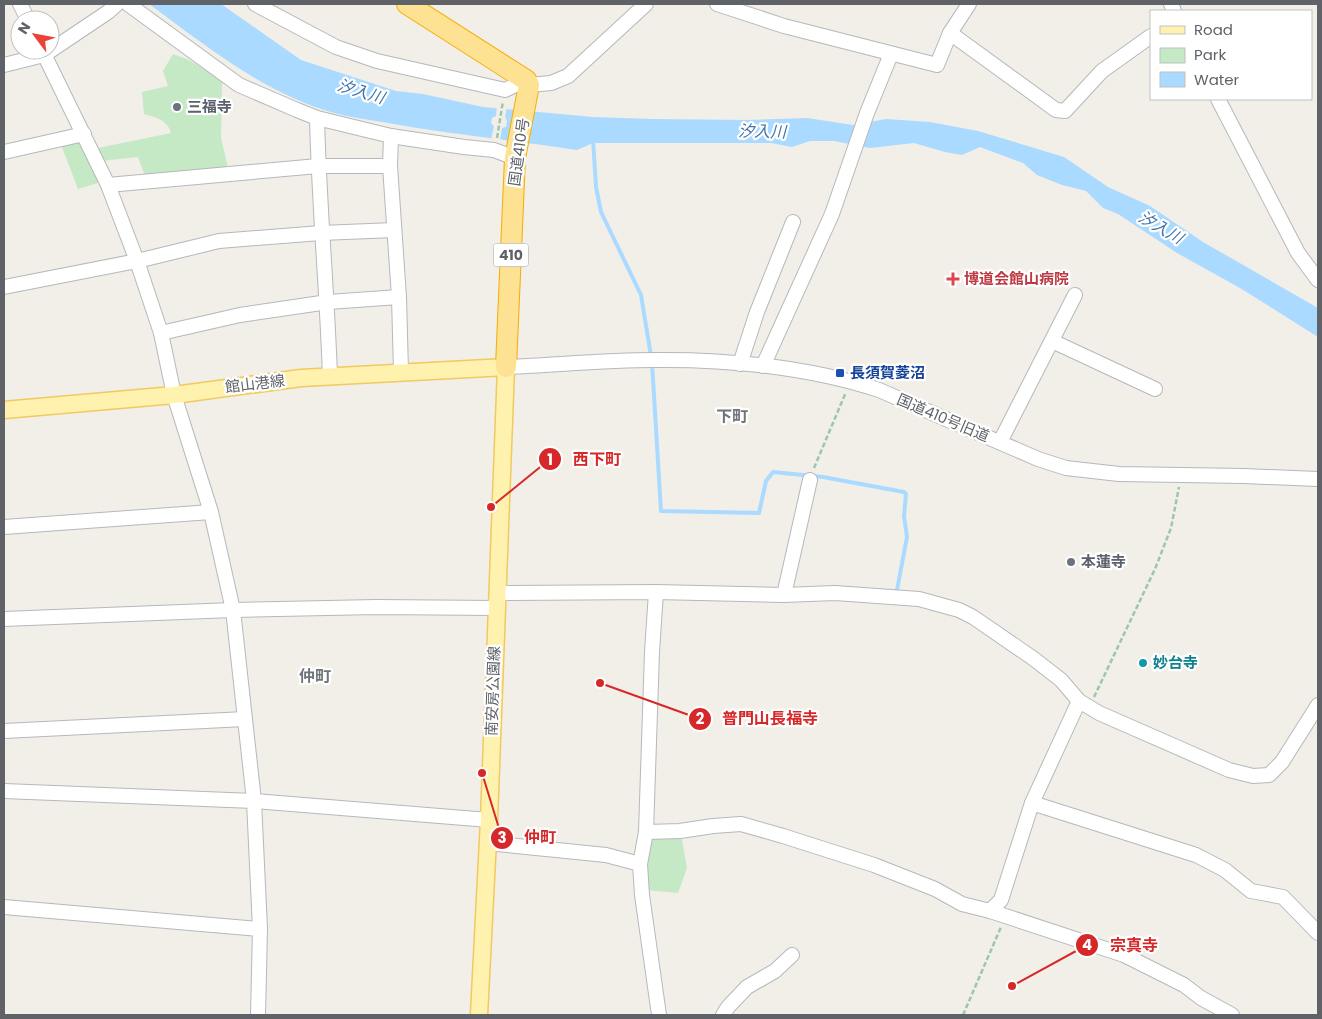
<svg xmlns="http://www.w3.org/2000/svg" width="1322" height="1019" viewBox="0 0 1322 1019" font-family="Poppins,'Noto Sans JP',sans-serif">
	<rect width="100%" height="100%" fill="#f1efe8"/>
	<g fill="#c5e8c5">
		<path d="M173 54 189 60 222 80 221 138 228 168 145 176 138 157 102 161 98 148 171 133C168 120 155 117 144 114L142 92 168 86 163 71Z"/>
		<path d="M81 140 101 182 78 189 60 142Z"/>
		<path d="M681 835 687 868 678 893 645 890V864L649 836Z"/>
	</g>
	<path fill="#aadaff" d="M149 4H221L301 60 396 91 423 94 483 107 593 117 652 119 746 120 807 118 853 125 886 119 930 122 978 131 1064 157 1108 187 1150 206 1203 242 1318 308V337L1240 288 1177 253 1118 214 1103 208 1086 191 1062 185 1037 175 1023 163 980 147 962 155 945 152 914 143 870 148 834 141H810L792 147 771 143H593L577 150C512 140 447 134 382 122 366 119 349 117 334 113 264 93 206 46 149 4Z"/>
	<path fill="#f1efe8" d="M497 106 507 107 505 117 507 121 506 127 502 128 500 141 491 140 494 126 491 123 492 118 496 116Z"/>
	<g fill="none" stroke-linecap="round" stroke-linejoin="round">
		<g stroke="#aadaff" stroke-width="4">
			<path d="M593 139 596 187 601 212 641 295 651 356"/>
			<path d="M652 363 661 511 759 513 766 481 773 472 823 477 904 492 906 494 904 516 907 537 897 590"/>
		</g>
		<g stroke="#b5b8bc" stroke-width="16">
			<g id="minor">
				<path d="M20 4 28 20"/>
				<path d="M128 4 239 85 297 110 317 118 391 136 464 147 494 150 515 158"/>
				<path d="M255 4 336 47 377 61 505 90 526 80"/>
				<path d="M717 4 784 26 937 65 950 33 969 4"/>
				<path d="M1171 4 1174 11"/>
				<path d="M950 33 1056 110 1065 111 1102 71 1151 36"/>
				<path d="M42 50 108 185 137 261 161 333 174 395 211 512 233 610 254 801 260 929 258 1015"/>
				<path d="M4 65 44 55 108 12 117 4"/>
				<path d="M529 85 551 83 568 76 646 4"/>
				<path d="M1218 99 1298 253 1318 280"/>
				<path d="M317 118C319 204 327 290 330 376"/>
				<path d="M391 136 390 166 399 297 401 372"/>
				<path d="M4 152 84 134"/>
				<path d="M108 185 318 166H390"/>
				<path d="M4 287 137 261 219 241 321 233 394 230"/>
				<path d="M161 333 240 315 328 302 399 297"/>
				<path d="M1052 341 1155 389"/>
				<path d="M740 364 757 312 793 222"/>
				<path d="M763 366 832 214 867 113 891 54"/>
				<path d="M506 367C555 365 605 360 654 360 727 359 809 367 879 390L1038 459 1066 468 1119 474 1244 476 1318 479"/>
				<path d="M1000 442 1075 295"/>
				<path d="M4 527 211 512"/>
				<path d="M498 593 656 592 784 595 835 593 919 599 959 610 973 617 1034 659 1061 680 1079 701 1099 713 1229 770 1253 776 1269 775 1282 762 1318 705"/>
				<path d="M784 595 810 480"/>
				<path d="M4 619 233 610 376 607 496 608"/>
				<path d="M4 731 245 719"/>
				<path d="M4 791 254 801 489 820"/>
				<path d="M1032 803 1196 855 1225 870 1251 891 1283 897 1318 933"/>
				<path d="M646 832 680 831 713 826 741 824 783 836 874 865 935 889 962 904 990 911 1124 955 1184 985 1201 998 1232 1015"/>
				<path d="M487 843 606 855 640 864 642 895 659 1015"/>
				<path d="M640 864 646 832 652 652 656 592"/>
				<path d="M4 907 260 929"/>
				<path d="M990 911 1001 900 1032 803 1079 701"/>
				<path d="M723 1015 728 1007 747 987 775 971 792 955"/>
			</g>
		</g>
		<g stroke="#f2c960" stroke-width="19">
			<path id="major" d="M4 410 174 395 301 378 506 367 489 820 479 1015"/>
		</g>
		<g stroke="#f9ab00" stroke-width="22">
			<path id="highway" d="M407 4 526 80 529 85 515 158 506 367"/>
		</g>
		<g stroke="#9cc7a9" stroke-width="2.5" stroke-dasharray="5 2.5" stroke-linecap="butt">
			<path d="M497 138 503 101"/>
			<path d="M814 468 846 392"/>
			<path d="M1094 697 1155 569 1171 528 1179 487"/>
			<path d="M963 1015 1001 927"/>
		</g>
		<use href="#minor" stroke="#fff" stroke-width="14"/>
		<use href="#major" stroke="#fff2af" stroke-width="16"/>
		<use href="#highway" stroke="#fde293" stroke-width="20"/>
	</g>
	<g fill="#6b7280" stroke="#fff" stroke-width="2">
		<circle cx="177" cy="107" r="5"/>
		<circle cx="1071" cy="562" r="5"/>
	</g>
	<path fill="#e0444e" stroke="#fff" stroke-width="2" d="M950.5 271.5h5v5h5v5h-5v5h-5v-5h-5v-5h5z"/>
	<rect fill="#1a4fb4" stroke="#fff" stroke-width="2" x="835" y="368" width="10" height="10" rx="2.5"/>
	<circle fill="#0f9aa8" stroke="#fff" stroke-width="2" cx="1143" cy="663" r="5"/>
	<g text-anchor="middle" stroke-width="4.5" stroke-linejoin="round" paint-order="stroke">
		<rect fill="#fff" stroke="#8f9295" stroke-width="1" x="493.5" y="243.5" width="35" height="23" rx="4"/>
		<g font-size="14" font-weight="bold" fill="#5f6368">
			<text x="511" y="260">410</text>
		</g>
		<g font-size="15" font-weight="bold" fill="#5b616d" stroke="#fff" text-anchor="start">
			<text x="187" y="112">三福寺</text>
			<text x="1081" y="567">本蓮寺</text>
		</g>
		<g font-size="15" fill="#5f6368" stroke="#fff">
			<text transform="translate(519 152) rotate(-82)" y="5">国道410号</text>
			<text transform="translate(255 384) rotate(-7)" y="5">館山港線</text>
			<text transform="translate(943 418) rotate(23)" y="5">国道410号旧道</text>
			<text transform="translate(493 691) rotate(-88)" y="5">南安房公園線</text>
		</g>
		<g font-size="15" font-weight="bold" fill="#be3a42" stroke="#fff" text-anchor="start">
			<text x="964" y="284">博道会館山病院</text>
		</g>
		<g font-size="15" font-weight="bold" fill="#164399" stroke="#fff" text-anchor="start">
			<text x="850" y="378">長須賀菱沼</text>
		</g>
		<g font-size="15" font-weight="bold" fill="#0d838f" stroke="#fff" text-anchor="start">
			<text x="1153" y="668">妙台寺</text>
		</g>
		<g font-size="16" font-style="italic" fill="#4174aa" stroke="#fff">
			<text transform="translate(361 91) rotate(17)" y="6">汐入川</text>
			<text transform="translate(762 131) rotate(1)" y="6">汐入川</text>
			<text transform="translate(1161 227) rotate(30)" y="6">汐入川</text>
		</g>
		<g font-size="16" font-weight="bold" fill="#70757a" stroke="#fff">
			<text x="732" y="422">下町</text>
			<text x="315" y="682">仲町</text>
		</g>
	</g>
	<path fill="none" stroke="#d62828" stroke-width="2" d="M491 507L550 459M600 683L700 719M482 773L502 838M1012 986L1087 945"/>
	<g fill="#d62828" stroke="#fff" stroke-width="2">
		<circle cx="491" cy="507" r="5"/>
		<circle cx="600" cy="683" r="5"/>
		<circle cx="482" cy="773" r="5"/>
		<circle cx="1012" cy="986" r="5"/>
		<circle cx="550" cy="459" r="12"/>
		<circle cx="700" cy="719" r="12"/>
		<circle cx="502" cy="838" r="12"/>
		<circle cx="1087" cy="945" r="12"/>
	</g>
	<g font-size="15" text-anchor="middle" font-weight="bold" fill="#fff">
		<text x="550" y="465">1</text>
		<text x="700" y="724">2</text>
		<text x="502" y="843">3</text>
		<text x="1087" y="950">4</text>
	</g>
	<g font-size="16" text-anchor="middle" font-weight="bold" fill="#d62828" stroke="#fff" stroke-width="4.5" stroke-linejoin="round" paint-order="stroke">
		<text x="597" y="465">西下町</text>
		<text x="770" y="724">普門山長福寺</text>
		<text x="540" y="843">仲町</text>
		<text x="1134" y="951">宗真寺</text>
	</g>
	<rect width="1322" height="1019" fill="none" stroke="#5f6368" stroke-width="10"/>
	<rect x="1150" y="10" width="162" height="90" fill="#ffffff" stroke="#bfc1c3"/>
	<rect x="1160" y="26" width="25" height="8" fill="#fff2af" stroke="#bfc1c3"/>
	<text x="1194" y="35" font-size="15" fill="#5f6368">Road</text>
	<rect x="1160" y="48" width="25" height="15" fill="#c5e8c5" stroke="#bfc1c3"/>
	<text x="1194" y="60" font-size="15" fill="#5f6368">Park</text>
	<rect x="1160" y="72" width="25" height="15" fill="#aadaff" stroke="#bfc1c3"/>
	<text x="1194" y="85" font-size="15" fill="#5f6368">Water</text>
	<g transform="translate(35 35) rotate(302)"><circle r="24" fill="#ffffff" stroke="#bfc1c3"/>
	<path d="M0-4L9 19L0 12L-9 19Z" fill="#ea4335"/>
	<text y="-8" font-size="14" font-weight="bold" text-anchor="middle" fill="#5f6368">N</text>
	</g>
</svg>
